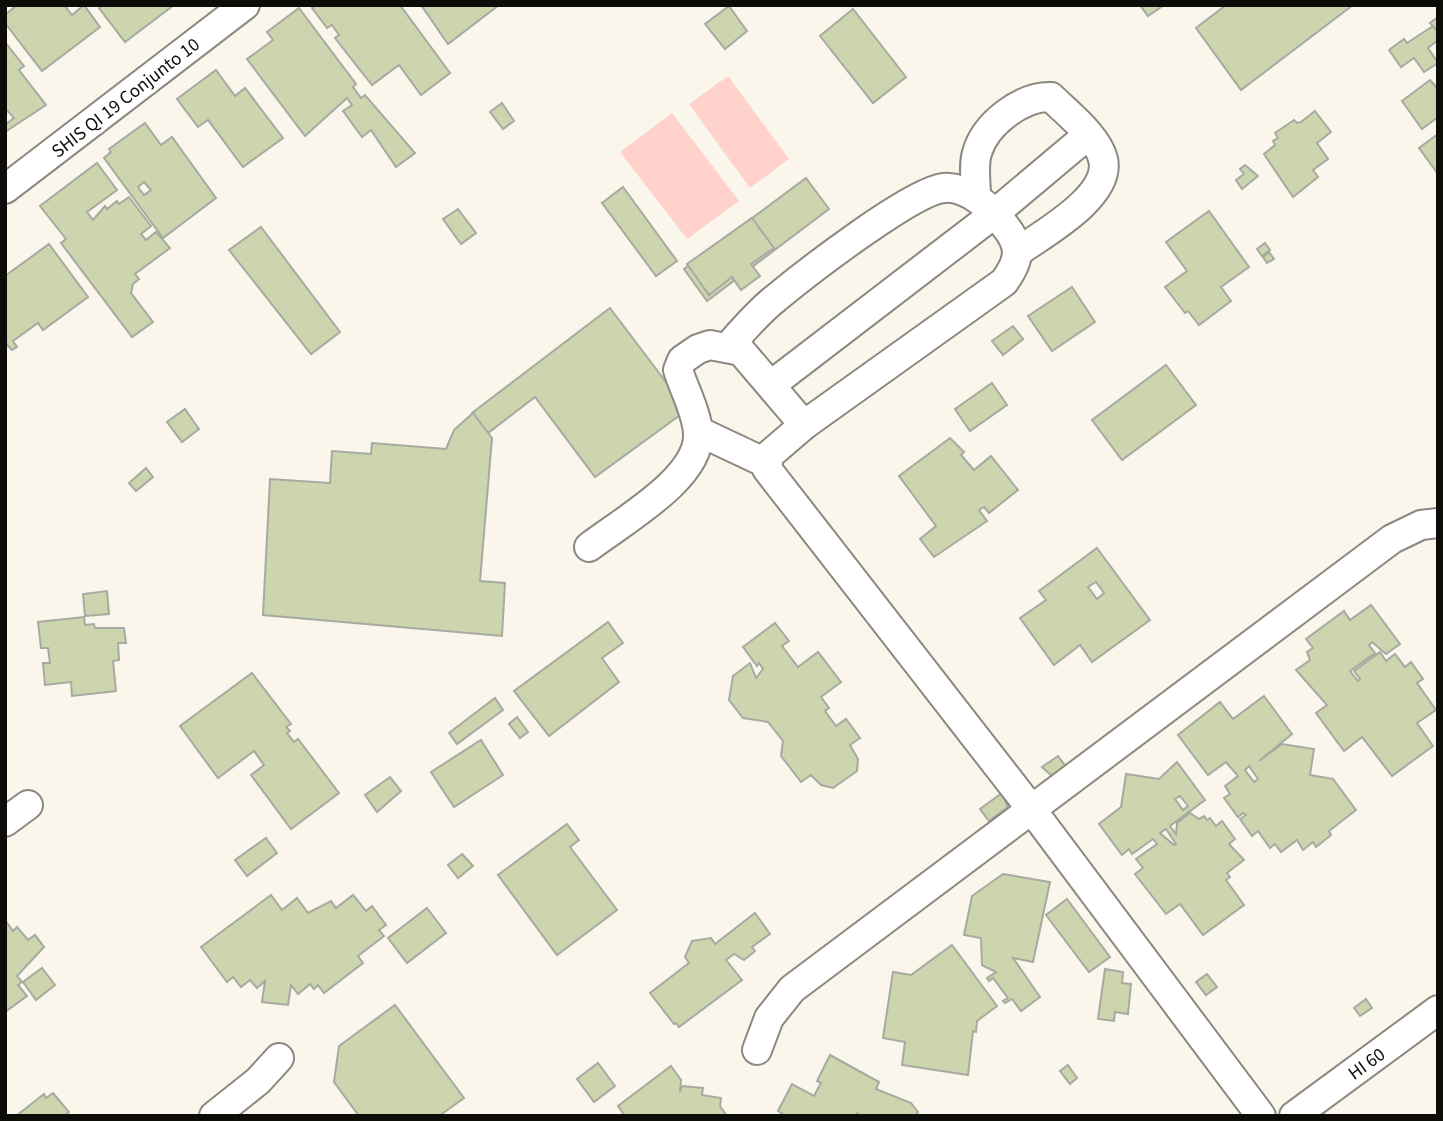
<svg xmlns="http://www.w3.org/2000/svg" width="1443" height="1121" viewBox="0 0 1443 1121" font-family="'Source Sans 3',sans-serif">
	<rect width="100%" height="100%" fill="#faf6eb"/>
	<g fill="#ffd2cb">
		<path d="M728 76 789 159 750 188 689 104Z"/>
		<path d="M672 113 739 201 687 239 620 152Z"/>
	</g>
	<g fill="#ccd5ae" stroke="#a7aaa0" stroke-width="2" fill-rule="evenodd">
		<path d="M17 5H64L72 15 84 5 100 27 42 71 5 23V15Z"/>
		<path d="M102 5H174L125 42 99 8Z"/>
		<path d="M316 5H400L450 73 421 95 399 65 372 85 338 42 335 38 339 35 332 25 327 28 312 8Z"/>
		<path d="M421 5H499L448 44Z"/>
		<path d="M1140 5H1164L1148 16Z"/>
		<path d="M1226 5H1353L1241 90 1196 28Z"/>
		<path d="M729 6 747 31 725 49 705 24Z"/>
		<path d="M299 8 356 84 353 87 361 98 365 95 415 153 396 167 371 130 362 137 343 111 352 105 347 98 305 136 247 59 273 40 267 32Z"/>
		<path d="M853 9 906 77 873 103 820 36Z"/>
		<path d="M1438 17V33L1430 23Z"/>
		<path d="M1433 26 1438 33V40L1428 48 1438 63 1424 72 1414 58 1401 67 1389 50 1404 39 1407 43Z"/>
		<path d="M5 42 24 66 19 70 46 105 5 132V125L14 118 8 111 5 113Z"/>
		<path d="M216 70 235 96 245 88 283 138 243 167 208 120 198 127 177 99Z"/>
		<path d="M1430 80 1438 89V117L1422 129 1402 101Z"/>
		<path d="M502 103 514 121 503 129 490 112Z"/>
		<path d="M1315 111 1331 132 1317 143 1328 159 1313 170 1318 177 1293 197 1264 154 1275 145 1273 141 1278 138 1275 133 1294 120 1297 123 1301 122Z"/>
		<path d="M145 123 161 145 172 137 216 198 163 238 104 158 111 152 109 149ZM144 182 151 190 144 195 138 187Z"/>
		<path d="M1438 134V174L1419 148Z"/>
		<path d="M97 163 117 190 87 212 93 220 105 206 107 209 117 201 119 204 129 197 151 226 141 234 146 240 156 232 170 248 135 274 139 279 133 284 131 293 153 322 132 337 61 243 66 239 40 206Z"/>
		<path d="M1245 165 1258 176 1242 189 1236 180 1244 174 1240 169Z"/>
		<path d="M806 178 829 209 707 301 684 269Z"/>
		<path d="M623 187 677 261 656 276 602 203Z"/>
		<path d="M458 209 476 233 461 244 443 219Z"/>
		<path d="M1209 211 1249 267 1221 287 1231 301 1199 325 1188 311 1185 313 1165 287 1187 271 1166 242Z"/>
		<path d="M752 218 774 248 751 264 760 276 741 290 732 277 709 295 687 264Z"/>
		<path d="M261 227 340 332 311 354 229 250Z"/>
		<path d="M1265 243 1270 250 1262 256 1257 249Z"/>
		<path d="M49 244 88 297 43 330 38 323 13 341 17 347 12 350 5 343V276Z"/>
		<path d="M1269 252 1274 259 1267 263 1263 257Z"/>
		<path d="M1072 287 1095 322 1052 351 1028 316Z"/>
		<path d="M610 308 687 410 595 477 535 397 488 433 472 413Z"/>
		<path d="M1013 326 1023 339 1003 355 992 341Z"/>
		<path d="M1166 365 1196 405 1122 460 1092 420Z"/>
		<path d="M992 383 1007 405 970 431 955 409Z"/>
		<path d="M185 409 199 429 182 442 167 422Z"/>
		<path d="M473 413 492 438 480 581 505 583 502 636 263 615 270 479 330 483 332 451 371 454 372 443 446 449 454 430Z"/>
		<path d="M950 438 964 452 961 455 974 470 991 456 1018 490 989 513 984 507 979 510 987 521 934 557 920 539 936 526 899 476Z"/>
		<path d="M146 468 153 477 136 491 129 483Z"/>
		<path d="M1097 548 1150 620 1092 662 1080 645 1054 665 1020 618 1046 600 1039 591ZM1096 582 1104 593 1097 599 1088 587Z"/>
		<path d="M107 591 109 614 85 616 83 594Z"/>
		<path d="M1371 605 1400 644 1386 654 1372 642 1369 645 1375 653 1350 671 1358 681 1360 679 1354 671 1380 652 1386 661 1395 654 1405 667 1411 662 1423 679 1417 683 1436 710 1417 723 1433 746 1392 776 1362 737 1344 751 1316 713 1327 705 1296 670 1310 660 1307 652 1313 648 1306 639 1344 611 1350 620Z"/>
		<path d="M84 617 85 625 94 624 95 628H124L126 643H118L119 660 113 661 116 691 72 696 71 682 45 685 43 663H50L48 648H41L38 622Z"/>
		<path d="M608 622 623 643 602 658 619 682 549 736 514 691Z"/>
		<path d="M775 623 789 641 782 646 798 667 818 652 841 682 821 697 829 708 825 711 836 726 846 719 860 738 850 745 858 759 857 771 833 788 821 785 811 775 801 782 781 756 783 741 768 722 743 718 729 700 733 676 750 663 756 678 763 669 759 663 757 666 743 647Z"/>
		<path d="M252 673 291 724 286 727 290 731 287 733 294 742 298 739 339 793 291 829 251 775 264 765 254 751 218 778 180 726Z"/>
		<path d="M1264 696 1292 734 1259 761 1282 744 1314 749 1310 775 1333 779 1356 810 1329 831 1331 835 1316 847 1313 842 1303 850 1297 840 1281 852 1275 844 1270 848 1258 831 1252 836 1240 819 1246 815 1243 813 1238 817 1224 798 1230 794 1225 786 1238 776 1226 762 1208 775 1178 735 1220 702 1233 719ZM1249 766 1258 779 1254 782 1245 770Z"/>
		<path d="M495 698 503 710 457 744 449 733Z"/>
		<path d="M517 717 528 732 520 738 509 724Z"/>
		<path d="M481 740 503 775 454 807 431 772Z"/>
		<path d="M1058 756 1070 772 1053 777 1042 767Z"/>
		<path d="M1177 762 1205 800 1170 826 1176 834 1177 823 1190 813 1199 819 1204 816 1207 820 1210 818 1216 826 1222 821 1235 839 1229 844 1244 860 1227 873 1230 877 1226 880 1244 905 1203 935 1180 904 1166 914 1135 874 1143 868 1136 859 1157 844 1153 839 1132 854 1129 849 1122 855 1099 824 1121 807 1126 774 1159 779ZM1180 796 1188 806 1183 810 1175 799ZM1166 829 1176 844 1174 845 1160 833Z"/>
		<path d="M390 777 401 791 377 812 365 795Z"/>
		<path d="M1002 793 1008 807 989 821 980 809Z"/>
		<path d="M567 824 579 840 570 847 617 910 557 955 498 875Z"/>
		<path d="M266 838 277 853 247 876 235 860Z"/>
		<path d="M462 854 473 866 458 878 448 865Z"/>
		<path d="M1003 874 1050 882 1033 962 1013 958 1040 997 1021 1011 1012 999 1005 1003 1003 1001 1008 998 993 978 989 981 987 978 996 972 982 965 981 938 964 935 972 896Z"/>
		<path d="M271 895 282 910 297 898 308 913 331 901 336 908 353 895 366 911 372 906 386 925 379 930 384 936 358 956 363 963 324 993 318 985 314 989 310 984 298 994 291 985 288 1005 262 1002 265 981 257 988 250 980 241 987 233 977 227 982 201 947Z"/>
		<path d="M1067 899 1110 957 1089 972 1046 915Z"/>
		<path d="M427 908 446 933 407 963 388 938Z"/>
		<path d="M755 913 770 934 752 947 755 951 744 960 734 954 726 960 742 980 679 1027 676 1023 674 1024 650 993 689 963 685 957 692 941 711 938 715 944Z"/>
		<path d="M5 920 13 931 17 927 28 940 35 935 44 947 17 976 22 982 18 985 27 996 5 1012Z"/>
		<path d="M952 945 997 1006 977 1021 976 1032 973 1031 968 1075 902 1065 905 1042 883 1038 893 972 911 975Z"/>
		<path d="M42 968 55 985 36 1000 23 982Z"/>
		<path d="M1105 969 1123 972 1122 983 1131 984 1128 1014 1115 1012 1114 1021 1098 1019Z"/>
		<path d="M1207 974 1217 987 1206 995 1196 982Z"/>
		<path d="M1366 999 1372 1008 1360 1016 1354 1008Z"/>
		<path d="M395 1005 464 1098 439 1116H359L334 1082 339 1046Z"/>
		<path d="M830 1055 879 1082 876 1089 911 1103 918 1112 915 1116H862L857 1113 855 1116H786L778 1111 792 1084 814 1096 821 1083 817 1081Z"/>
		<path d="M598 1063 615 1086 594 1102 577 1079Z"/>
		<path d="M1068 1065 1077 1078 1070 1084 1060 1071Z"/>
		<path d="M671 1066 681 1080 680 1092 682 1086 703 1088 702 1095 721 1098 720 1106 727 1116H625L618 1106Z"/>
		<path d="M53 1093 69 1112 64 1116H16L44 1094 46 1098Z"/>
	</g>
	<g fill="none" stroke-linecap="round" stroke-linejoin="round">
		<g stroke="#8c887f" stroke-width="32">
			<g id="minor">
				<path d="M5 189 245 5"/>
				<path d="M976 197C976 183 973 166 977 153 985 124 1022 96 1051 97 1068 114 1097 136 1103 159 1112 196 1044 233 1019 251"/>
				<path d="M728 347C743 330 758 312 776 298 805 274 912 191 944 188 967 186 992 208 1005 226 1022 247 1020 260 1004 282L804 425 769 455 767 469 1032 810 1261 1116"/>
				<path d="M771 385 994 214 1088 135"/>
				<path d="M698 431 766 463"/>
				<path d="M589 547C621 522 701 478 698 433 697 413 684 389 678 370L682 360 698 349 710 345 741 351 804 425"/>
				<path d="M5 822 28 805"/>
				<path d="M757 1050 769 1018 792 989 1392 539 1421 525 1438 523"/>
				<path d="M214 1116 258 1081 279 1058"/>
				<path d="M1294 1116 1438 1010"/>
			</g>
		</g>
		<use href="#minor" stroke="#fff" stroke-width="28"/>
	</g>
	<g text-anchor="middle" stroke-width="7" stroke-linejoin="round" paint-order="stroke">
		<g font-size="19" fill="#0e0c09" stroke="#fff">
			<text transform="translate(125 97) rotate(-38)" y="7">SHIS QI 19 Conjunto 10</text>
			<text transform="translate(1366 1063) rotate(-36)" y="7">HI 60</text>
		</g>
	</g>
	<rect width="1443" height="1121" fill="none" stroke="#0e0c09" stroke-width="14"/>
</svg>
